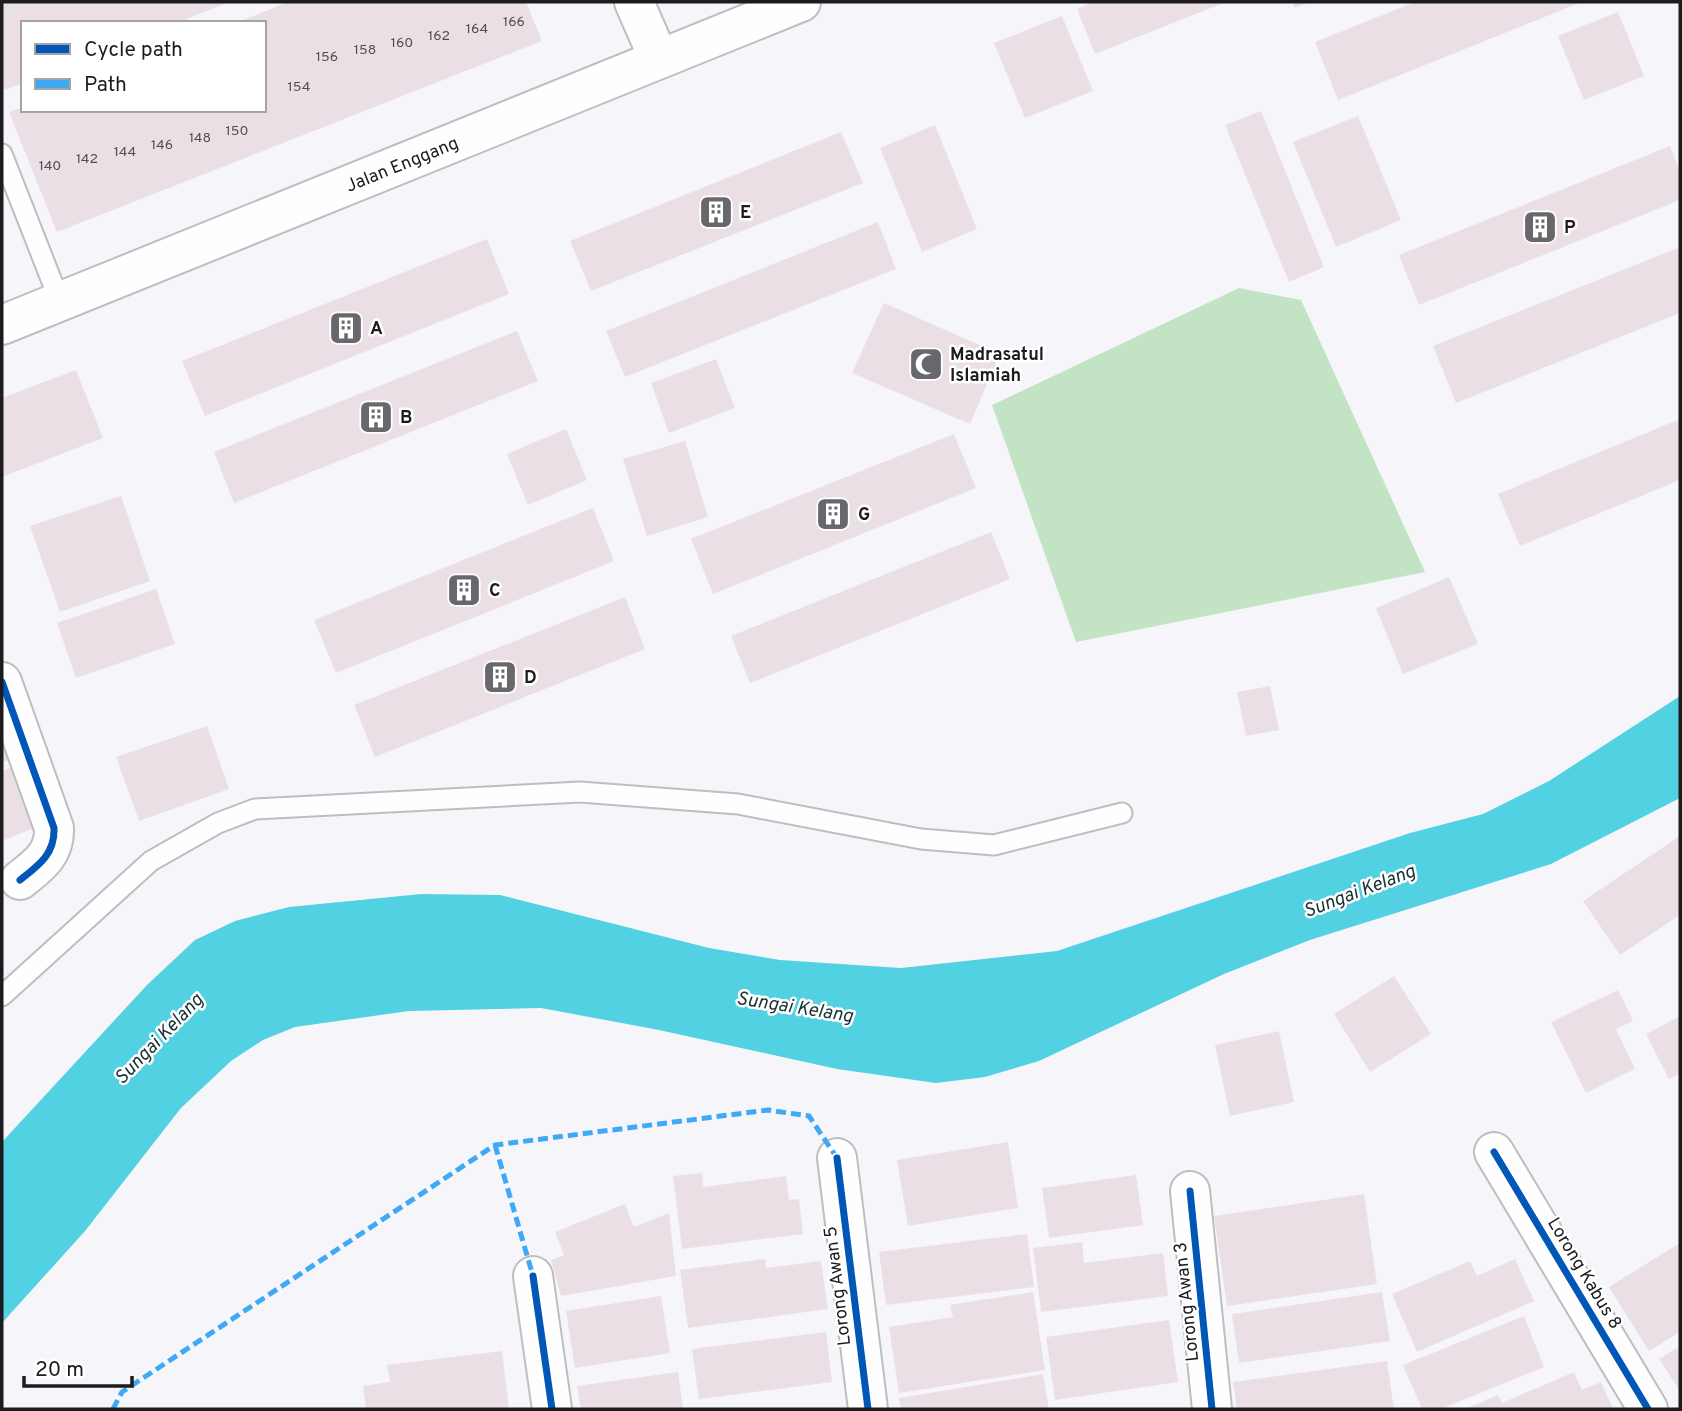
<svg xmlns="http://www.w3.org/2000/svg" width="1682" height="1411" viewBox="0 0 1682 1411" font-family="Overpass,sans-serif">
	<rect width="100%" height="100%" fill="#f6f6fa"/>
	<path fill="#c3e3c5" d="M1239 288 1301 300 1425 572 1076 642 992 405Z"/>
	<path fill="#52d1e3" d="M1680 696V798L1551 864 1310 940 1224 974 1039 1061 985 1077 936 1083 837 1069 659 1030 541 1008 409 1011 295 1027 263 1040 231 1061 181 1108 85 1231 2 1323V1142L147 985 195 940 235 921 289 907 421 894 500 895 709 948 780 960 901 968 1057 951 1410 833 1483 814 1549 781Z"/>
	<g fill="#ebdfe6">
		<path d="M2 2H229L177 23H23V83L4 90 2 84Z"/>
		<path d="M288 2H526L542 41 57 232 9 112 23 107V110H264V23H236Z"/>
		<path d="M1094 2H1226L1095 54 1077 9Z"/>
		<path d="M1292 2H1310L1295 8Z"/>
		<path d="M1415 2H1582L1338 100 1315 42Z"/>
		<path d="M1618 12 1644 76 1584 100 1558 36Z"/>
		<path d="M1062 16 1093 91 1025 118 994 43Z"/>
		<path d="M1261 111 1324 267 1289 282 1225 125Z"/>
		<path d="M1358 116 1401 220 1336 247 1293 142Z"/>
		<path d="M935 125 977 229 922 252 880 148Z"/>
		<path d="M841 132 863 183 591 291 570 241Z"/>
		<path d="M1670 146 1680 172V200L1419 305 1399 255Z"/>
		<path d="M878 222 896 269 625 377 606 331Z"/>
		<path d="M487 239 509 294 205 416 182 361Z"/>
		<path d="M1680 247V313L1456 403 1433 346Z"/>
		<path d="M884 303 1000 354 970 424 852 373Z"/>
		<path d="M517 331 538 381 234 503 214 452Z"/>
		<path d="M716 359 735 408 669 433 651 383Z"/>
		<path d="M76 370 103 438 2 477V398Z"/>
		<path d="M1680 419V480L1520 546 1498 494Z"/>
		<path d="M566 429 587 480 528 505 507 454Z"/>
		<path d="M954 434 976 488 713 594 691 539Z"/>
		<path d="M685 441 708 517 647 536 623 459Z"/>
		<path d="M121 496 150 581 60 612 30 526Z"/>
		<path d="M593 508 614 561 336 673 314 620Z"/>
		<path d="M991 532 1010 579 750 683 731 636Z"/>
		<path d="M1449 577 1478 644 1403 674 1376 608Z"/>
		<path d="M156 589 175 644 76 678 57 623Z"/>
		<path d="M625 597 645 649 375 757 354 705Z"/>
		<path d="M1270 686 1279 730 1246 736 1237 692Z"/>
		<path d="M207 726 229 789 139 821 116 757Z"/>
		<path d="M2 742 9 760 2 762Z"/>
		<path d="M15 766 39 826 2 841V771Z"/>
		<path d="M1680 836V915L1620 955 1583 901Z"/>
		<path d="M1394 976 1431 1034 1370 1072 1334 1014Z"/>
		<path d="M1618 990 1633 1021 1616 1029 1635 1069 1586 1093 1551 1022Z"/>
		<path d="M1680 1016V1074L1669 1079 1646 1034Z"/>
		<path d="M1279 1031 1294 1102 1230 1116 1215 1045Z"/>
		<path d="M1008 1142 1018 1208 908 1226 897 1160Z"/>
		<path d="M702 1173 703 1187 786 1176 789 1200 799 1199 803 1234 682 1249 673 1176Z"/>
		<path d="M1136 1175 1143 1225 1049 1238 1042 1188Z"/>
		<path d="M1364 1194 1377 1284 1227 1306 1214 1216Z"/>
		<path d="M625 1204 634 1227 669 1213 676 1276 561 1296 551 1260 564 1255 555 1232Z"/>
		<path d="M1027 1234 1034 1287 886 1305 879 1252Z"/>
		<path d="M1082 1242 1084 1263 1163 1253 1168 1296 1041 1312 1033 1248Z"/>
		<path d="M1680 1243V1332L1649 1351 1609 1287Z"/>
		<path d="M765 1259 766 1268 821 1261 828 1309 688 1328 680 1270Z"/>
		<path d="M1515 1259 1534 1301 1417 1352 1392 1294 1470 1261 1477 1276Z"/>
		<path d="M1033 1292 1045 1370 899 1393 889 1327 953 1317 950 1305Z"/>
		<path d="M1382 1292 1390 1341 1239 1363 1232 1314Z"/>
		<path d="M661 1296 670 1353 575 1368 566 1311Z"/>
		<path d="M1524 1316 1544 1367 1441 1409H1422L1403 1365Z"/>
		<path d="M1169 1320 1178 1382 1055 1400 1046 1337Z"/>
		<path d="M826 1332 832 1382 699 1399 692 1349Z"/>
		<path d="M1680 1346V1391L1659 1359Z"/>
		<path d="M502 1351 509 1409H366L363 1386 390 1382 387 1365Z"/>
		<path d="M1387 1361 1394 1409H1237L1233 1382Z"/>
		<path d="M678 1372 683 1409H581L577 1386Z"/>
		<path d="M1574 1372 1582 1390 1601 1382 1613 1409H1465L1498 1395 1502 1403Z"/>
		<path d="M1043 1374 1049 1409H901L899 1398Z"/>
	</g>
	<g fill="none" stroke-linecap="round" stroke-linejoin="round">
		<g stroke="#bebec2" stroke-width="23">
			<g id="lane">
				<path d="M2 154 60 302"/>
				<path d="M2 996 151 861 218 823 255 809 580 792 738 804 921 839 994 845 1122 813"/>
			</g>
		</g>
		<g stroke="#bebec2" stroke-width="42">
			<g id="street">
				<path d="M2 682 54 828C55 854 39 865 20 880"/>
				<path d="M1494 1152 1648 1409"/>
				<path d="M837 1158 868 1409"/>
				<path d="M1190 1191 1212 1409"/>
				<path d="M533 1276 552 1409"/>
			</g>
		</g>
		<g stroke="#bebec2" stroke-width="42">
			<g id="secondary">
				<path d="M634 2 659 59"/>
				<path d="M2 325 801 2"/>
			</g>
		</g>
		<use href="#lane" stroke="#fefefe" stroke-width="19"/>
		<use href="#street" stroke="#fefefe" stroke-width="38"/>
		<use href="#secondary" stroke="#fefefe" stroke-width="38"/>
		<g stroke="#3fa9f5" stroke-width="5" stroke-dasharray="10 5" stroke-linecap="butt">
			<path d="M495 1145 533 1276"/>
			<path d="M113 1409 122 1392 495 1145 768 1110 809 1116 837 1158"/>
		</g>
		<g stroke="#fff" stroke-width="11">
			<g id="cycleway">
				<path d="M2 682 54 828C55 854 39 865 20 880"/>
				<path d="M1494 1152 1648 1409"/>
				<path d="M837 1158 868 1409"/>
				<path d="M1190 1191 1212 1409"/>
				<path d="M533 1276 552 1409"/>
			</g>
		</g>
		<use href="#cycleway" stroke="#0057b8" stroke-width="7"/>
	</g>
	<defs>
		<g id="building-square" transform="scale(1.75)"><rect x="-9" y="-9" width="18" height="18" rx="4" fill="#68686c" stroke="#fff"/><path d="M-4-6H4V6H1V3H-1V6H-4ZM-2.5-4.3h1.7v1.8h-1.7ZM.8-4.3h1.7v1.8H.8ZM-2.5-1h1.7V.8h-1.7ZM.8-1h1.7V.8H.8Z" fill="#fff"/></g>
		<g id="mosque-square" transform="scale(1.75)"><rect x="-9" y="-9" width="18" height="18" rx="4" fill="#68686c" stroke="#fff"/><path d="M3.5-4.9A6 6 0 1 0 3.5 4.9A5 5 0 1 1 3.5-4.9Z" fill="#fff"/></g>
	</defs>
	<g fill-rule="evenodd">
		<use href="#building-square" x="716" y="212"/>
		<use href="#building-square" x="1540" y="227"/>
		<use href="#building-square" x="346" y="328"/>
		<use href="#mosque-square" x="926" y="364"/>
		<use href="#building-square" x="376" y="417"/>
		<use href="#building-square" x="833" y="514"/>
		<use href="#building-square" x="464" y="590"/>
		<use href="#building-square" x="500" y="677"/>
	</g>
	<g text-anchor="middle" stroke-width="5" stroke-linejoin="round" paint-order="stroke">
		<g font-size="14" fill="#514e52">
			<text x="514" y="26">166</text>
			<text x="477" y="33">164</text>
			<text x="439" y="40">162</text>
			<text x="402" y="47">160</text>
			<text x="365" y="54">158</text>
			<text x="327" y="61">156</text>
			<text x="299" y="91">154</text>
			<text x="237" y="135">150</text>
			<text x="200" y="142">148</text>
			<text x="162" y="149">146</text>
			<text x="125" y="156">144</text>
			<text x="87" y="163">142</text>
			<text x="50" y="170">140</text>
		</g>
		<g font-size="18" fill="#1c1c1f" stroke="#fff">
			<text transform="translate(402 164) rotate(-22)" y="6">Jalan Enggang</text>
			<text transform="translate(1585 1273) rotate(59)" y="6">Lorong Kabus 8</text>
			<text transform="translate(837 1286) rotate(-97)" y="6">Lorong Awan 5</text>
			<text transform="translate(1186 1302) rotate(-96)" y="6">Lorong Awan 3</text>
		</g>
		<g font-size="18" font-weight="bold" fill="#1c1c1f" stroke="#fff" text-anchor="start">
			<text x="740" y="218">E</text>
			<text x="1564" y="233">P</text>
			<text x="370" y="334">A</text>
			<text x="950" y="360">Madrasatul<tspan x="950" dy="21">Islamiah</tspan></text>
			<text x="400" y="423">B</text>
			<text x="858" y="520">G</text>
			<text x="489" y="596">C</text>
			<text x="524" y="683">D</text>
		</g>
		<g font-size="19" font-style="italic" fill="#183135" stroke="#fff">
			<text transform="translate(1359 890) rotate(-21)" y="7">Sungai Kelang</text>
			<text transform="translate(795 1006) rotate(9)" y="7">Sungai Kelang</text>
			<text transform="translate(158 1038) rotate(-46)" y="7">Sungai Kelang</text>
		</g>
	</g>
	<rect width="1682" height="1411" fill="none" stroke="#1c1c1f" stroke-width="7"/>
	<rect x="21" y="21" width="245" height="91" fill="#ffffff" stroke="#a4a4a5" stroke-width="2"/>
	<rect x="35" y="44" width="35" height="10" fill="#0057b8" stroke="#a4a4a5" stroke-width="2"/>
	<text x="84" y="56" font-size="21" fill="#1c1c1f">Cycle path</text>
	<rect x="35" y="79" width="35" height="10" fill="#3fa9f5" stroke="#a4a4a5" stroke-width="2"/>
	<text x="84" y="91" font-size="21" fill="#1c1c1f">Path</text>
	<path d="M24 1376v10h108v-10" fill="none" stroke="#1c1c1f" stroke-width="3.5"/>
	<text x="35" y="1376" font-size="21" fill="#1c1c1f" stroke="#ffffff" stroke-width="5" paint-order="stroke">20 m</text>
</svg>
